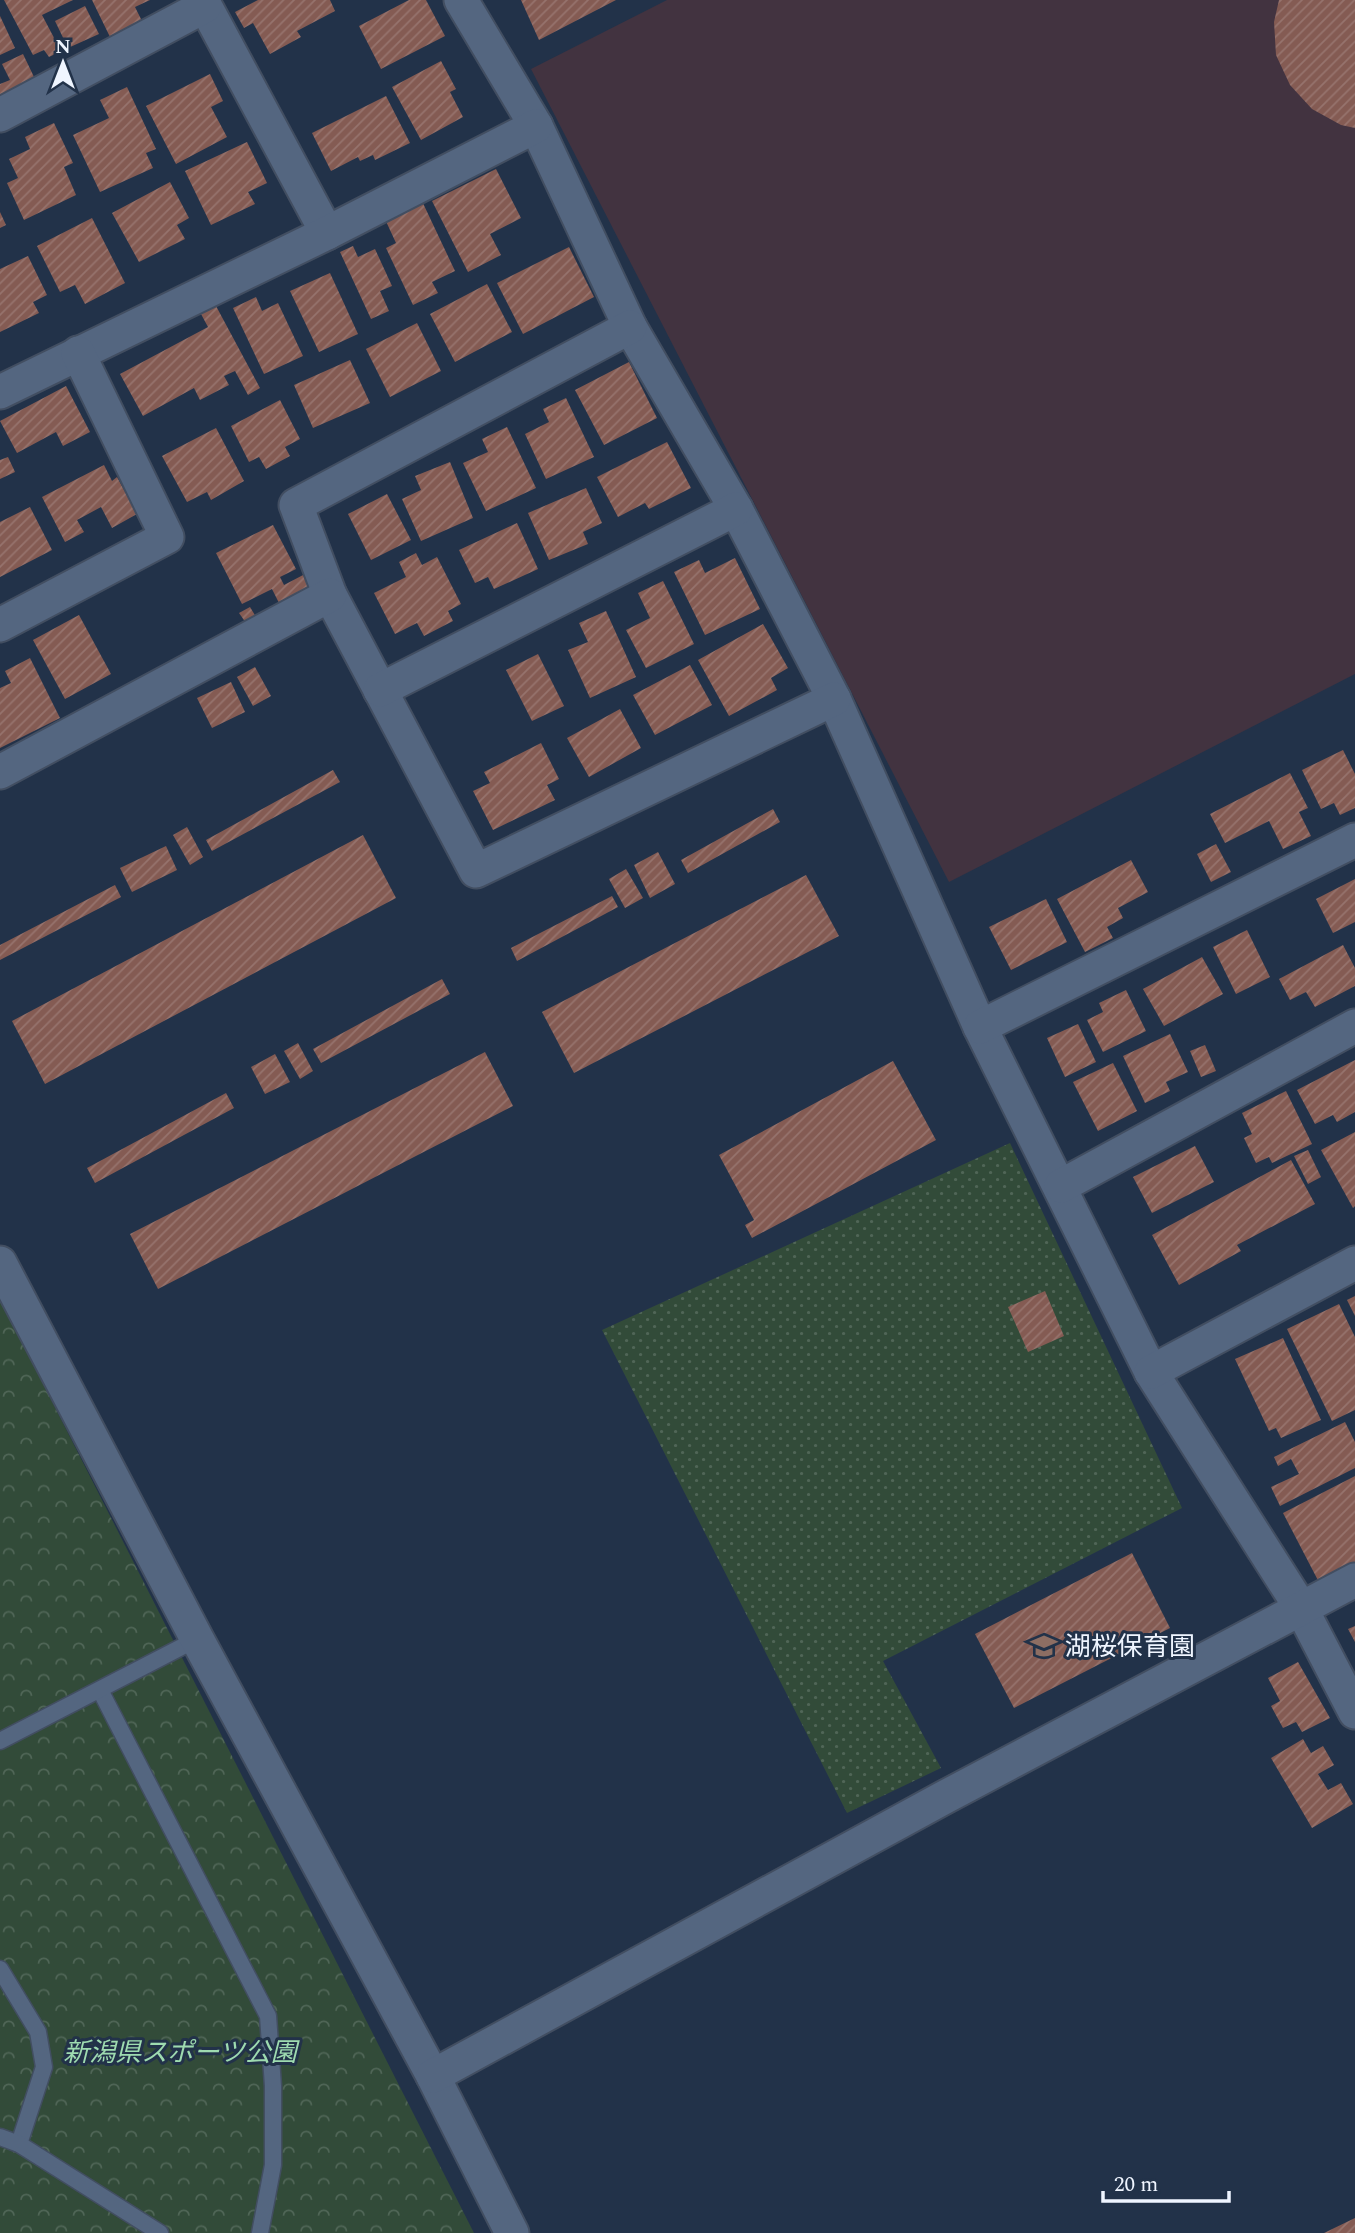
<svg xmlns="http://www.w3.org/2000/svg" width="1355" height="2233" viewBox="0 0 1355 2233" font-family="Spectral,'Noto Sans JP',serif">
	<defs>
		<pattern id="grass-dots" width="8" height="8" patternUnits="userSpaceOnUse" patternTransform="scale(1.75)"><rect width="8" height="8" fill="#324b39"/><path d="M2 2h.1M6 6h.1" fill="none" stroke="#506657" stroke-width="1.8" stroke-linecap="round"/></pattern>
		<pattern id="park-crowns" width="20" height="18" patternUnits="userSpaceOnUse" patternTransform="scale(1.75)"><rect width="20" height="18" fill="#324b39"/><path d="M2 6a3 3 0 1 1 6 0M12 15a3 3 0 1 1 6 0" fill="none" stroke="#506657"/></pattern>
		<pattern id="building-hatch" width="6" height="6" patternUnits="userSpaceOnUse" patternTransform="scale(1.75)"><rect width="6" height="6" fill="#845b53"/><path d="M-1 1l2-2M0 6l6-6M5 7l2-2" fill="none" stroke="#96736d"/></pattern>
	</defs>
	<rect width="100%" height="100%" fill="#223249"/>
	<path fill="#423340" d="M667 0H1355V674L949 882 531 69Z"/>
	<path fill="url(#grass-dots)" d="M1010 1143 1182 1508 883 1661 941 1768 847 1813 602 1330Z"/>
	<path fill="url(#park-crowns)" d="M0 1299 474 2233H0Z"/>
	<g fill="url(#building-hatch)">
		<path d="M4 0H73L42 15 61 51 49 57 44 50 33 55Z"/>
		<path d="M92 0H150L135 7 142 21 110 37Z"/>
		<path d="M258 0H330L335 11 297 31 301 37 270 54 253 23 244 28 235 12Z"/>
		<path d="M409 0H426L445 36 381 69 359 26Z"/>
		<path d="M521 0H616L539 40Z"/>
		<path d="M1279 0H1355V128L1341 125 1312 109 1290 85 1276 55 1274 22Z"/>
		<path d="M85 6 99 34 68 48 55 21Z"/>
		<path d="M0 16 15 48 0 55Z"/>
		<path d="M23 54 35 79 0 95V84L10 80 2 64Z"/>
		<path d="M441 61 456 89 450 92 463 117 421 140 392 87Z"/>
		<path d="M210 74 223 101 211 107 227 137 176 164 146 106Z"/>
		<path d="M127 87 156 149 146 153 153 168 100 192 73 135 109 118 100 100Z"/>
		<path d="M386 96 410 143 375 160 373 155 360 161 358 157 331 171 312 133Z"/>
		<path d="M54 123 73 163 64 167 76 195 24 220 7 183 18 178 9 159 30 149 25 137Z"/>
		<path d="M247 142 267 183 248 192 255 204 211 225 185 171Z"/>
		<path d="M496 169 521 218 490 234 501 255 468 272 432 201Z"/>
		<path d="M170 182 189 218 177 225 185 239 139 262 112 213Z"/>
		<path d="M421 199 455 271 432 282 438 293 413 305 386 248 396 243 384 217Z"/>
		<path d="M0 212 6 225 0 228Z"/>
		<path d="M92 218 125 283 85 304 75 285 60 292 37 246Z"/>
		<path d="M353 246 358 257 375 249 392 286 380 291 389 311 371 319 340 252Z"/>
		<path d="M569 247 594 297 523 334 497 283Z"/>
		<path d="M28 256 47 295 33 302 39 313 0 332V269Z"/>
		<path d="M330 273 358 334 319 352 290 291Z"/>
		<path d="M487 284 512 332 455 362 430 314Z"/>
		<path d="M256 297 262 311 278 303 303 356 264 374 233 308Z"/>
		<path d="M216 306 260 388 248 395 235 371 224 376 229 385 200 400 194 388 143 416 120 374 208 327 201 314Z"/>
		<path d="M417 323 441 371 390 397 366 349Z"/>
		<path d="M350 360 370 403 313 428 294 385Z"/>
		<path d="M629 362 657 418 604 445 575 390Z"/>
		<path d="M66 386 90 432 63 446 56 432 17 453 0 421Z"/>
		<path d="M566 398 594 457 546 479 525 434 549 422 543 409Z"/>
		<path d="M280 400 300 439 285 447 290 456 266 469 259 457 249 462 231 426Z"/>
		<path d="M507 427 536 488 486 511 463 463 488 452 482 439Z"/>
		<path d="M216 428 244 481 211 500 207 492 187 502 162 456Z"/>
		<path d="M667 442 691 488 649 509 645 503 618 517 597 477Z"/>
		<path d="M8 457 15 472 0 479V460Z"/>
		<path d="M450 462 473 518 421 541 402 499 421 490 415 476Z"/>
		<path d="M104 465 112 481 117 477 137 514 112 528 101 507 77 520 84 532 65 542 42 497Z"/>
		<path d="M586 488 602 523 583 532 588 544 549 560 528 513Z"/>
		<path d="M387 494 411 540 371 560 348 514Z"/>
		<path d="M30 507 52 550 0 577V522Z"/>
		<path d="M517 523 538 569 494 589 488 577 475 583 459 550Z"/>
		<path d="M273 525 296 569 280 577 284 585 305 574 316 594 283 611 272 589 242 604 216 553Z"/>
		<path d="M416 553 422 565 437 557 461 604 448 611 453 621 424 636 417 623 395 634 374 593 406 577 399 562Z"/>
		<path d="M735 558 760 609 705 635 674 572 699 560 705 573Z"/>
		<path d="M663 581 694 644 646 668 626 630 650 618 638 593Z"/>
		<path d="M250 607 256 617 246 623 239 613Z"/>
		<path d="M606 611 636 677 590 698 568 650 588 642 579 623Z"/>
		<path d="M79 615 111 674 65 699 33 640Z"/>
		<path d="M763 624 788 668 771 678 777 690 729 716 698 660Z"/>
		<path d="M538 654 564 706 532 721 506 670Z"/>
		<path d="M30 658 60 718 0 748V688L11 683 5 671Z"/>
		<path d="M690 665 712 705 655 735 633 695Z"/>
		<path d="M255 667 271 696 253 706 237 677Z"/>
		<path d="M231 682 245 712 212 728 197 698Z"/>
		<path d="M620 709 641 748 589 777 567 738Z"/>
		<path d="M541 743 559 779 547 785 555 800 493 830 473 791 490 783 484 772Z"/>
		<path d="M1343 750 1355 774V808L1340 815 1334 803 1321 809 1302 770Z"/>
		<path d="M333 770 340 782 212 851 206 840Z"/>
		<path d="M1290 773 1308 808 1299 812 1311 836 1283 849 1269 821 1225 843 1210 814Z"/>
		<path d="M773 809 780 822 688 873 681 860Z"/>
		<path d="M187 827 203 857 190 865 173 835Z"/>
		<path d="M363 835 396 898 45 1084 12 1021Z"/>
		<path d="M1216 844 1231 872 1211 882 1197 854Z"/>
		<path d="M166 846 177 870 132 892 120 868Z"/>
		<path d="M658 852 675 884 650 898 634 865Z"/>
		<path d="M1131 860 1148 892 1118 908 1123 918 1107 927 1113 938 1085 952 1057 899Z"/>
		<path d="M626 869 643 898 625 908 609 879Z"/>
		<path d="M806 875 839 936 574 1073 542 1012Z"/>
		<path d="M1355 879V922L1333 933 1316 899Z"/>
		<path d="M115 885 121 897 0 960V945Z"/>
		<path d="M612 896 618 907 517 961 511 948Z"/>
		<path d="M1046 899 1067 942 1011 970 989 927Z"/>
		<path d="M1247 930 1270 977 1236 994 1213 947Z"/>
		<path d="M1343 945 1355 968V986L1315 1007 1306 992 1290 1000 1279 979Z"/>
		<path d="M1202 957 1223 994 1164 1026 1143 989Z"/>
		<path d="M442 979 450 994 321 1063 313 1049Z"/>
		<path d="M1126 990 1146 1031 1103 1052 1087 1020 1103 1012 1099 1003Z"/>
		<path d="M1078 1024 1096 1062 1065 1077 1047 1038Z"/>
		<path d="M1170 1034 1188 1072 1166 1082 1170 1091 1145 1103 1123 1056Z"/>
		<path d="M298 1043 313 1071 300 1079 284 1051Z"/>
		<path d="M1205 1045 1216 1071 1201 1077 1190 1051Z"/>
		<path d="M485 1052 513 1106 158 1289 130 1234Z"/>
		<path d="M275 1054 290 1082 265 1094 251 1067Z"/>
		<path d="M1355 1060V1112L1337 1122 1333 1115 1315 1124 1297 1090Z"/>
		<path d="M893 1061 936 1140 752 1238 745 1225 754 1220 719 1155Z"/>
		<path d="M1113 1063 1137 1111 1098 1131 1073 1082Z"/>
		<path d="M1286 1091 1312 1144 1272 1163 1269 1157 1256 1163 1244 1138 1252 1134 1242 1113Z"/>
		<path d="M226 1093 234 1108 95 1183 87 1168Z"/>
		<path d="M1355 1132V1206L1353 1208 1321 1150Z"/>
		<path d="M1195 1146 1214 1182 1152 1213 1133 1177Z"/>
		<path d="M1308 1150 1321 1177 1308 1184 1294 1156Z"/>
		<path d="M1291 1160 1315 1204 1237 1245 1241 1251 1179 1285 1152 1235Z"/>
		<path d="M1045 1291 1064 1336 1028 1352 1008 1307Z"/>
		<path d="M1355 1296V1316L1347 1300Z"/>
		<path d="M1339 1304 1355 1337V1410L1332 1421 1287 1329Z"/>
		<path d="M1283 1338 1321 1420 1281 1438 1276 1428 1269 1431 1235 1359Z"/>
		<path d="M1345 1422 1355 1442V1468L1280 1506 1271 1487 1299 1474 1291 1459 1278 1466 1274 1457Z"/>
		<path d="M1355 1476V1573L1323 1590 1283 1513Z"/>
		<path d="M1132 1553 1170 1628 1014 1708 975 1634Z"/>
		<path d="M1355 1626V1642L1348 1629Z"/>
		<path d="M1298 1662 1330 1718 1302 1732 1296 1722 1283 1728 1271 1706 1280 1701 1268 1678Z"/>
		<path d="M1303 1739 1311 1753 1323 1746 1334 1765 1318 1774 1328 1790 1341 1783 1353 1804 1312 1828 1271 1758Z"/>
		<path d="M1355 2218V2233H1324Z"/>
	</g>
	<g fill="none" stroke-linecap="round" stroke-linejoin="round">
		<g stroke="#424e61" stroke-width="19">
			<g id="service">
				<path d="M100 1690 268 2016 273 2086V2165L260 2233"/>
				<path d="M0 1741 197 1639"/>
				<path d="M0 1969 38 2032 44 2067 19 2144"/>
				<path d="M0 2137 19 2144 160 2233"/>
			</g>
		</g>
		<g stroke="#424e61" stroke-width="37">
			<g id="minor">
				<path d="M202 0 327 233"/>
				<path d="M461 0 536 126 630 327 736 509 834 699 980 1027 1151 1372 1301 1608 1355 1712"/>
				<path d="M0 115 205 6"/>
				<path d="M630 327 296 505 330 595 476 871 834 699"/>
				<path d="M0 392 327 233 536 126"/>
				<path d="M0 625 167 537 78 353"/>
				<path d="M380 690 736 509"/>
				<path d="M0 772 330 595"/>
				<path d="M980 1027 1355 840"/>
				<path d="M1061 1186 1355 1026"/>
				<path d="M0 1263 197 1639 433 2076 512 2233"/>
				<path d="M1151 1372 1355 1263"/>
				<path d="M433 2076 945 1797 1355 1580"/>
			</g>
		</g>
		<use href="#service" stroke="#546680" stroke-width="16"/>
		<use href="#minor" stroke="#546680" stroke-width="33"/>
	</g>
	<defs>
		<g id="school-bare" transform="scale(2.1)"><path d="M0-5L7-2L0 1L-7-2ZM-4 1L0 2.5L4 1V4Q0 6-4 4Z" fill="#8d6e63" stroke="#223249" stroke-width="2.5" paint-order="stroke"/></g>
	</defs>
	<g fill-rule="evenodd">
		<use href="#school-bare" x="1044" y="1646"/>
	</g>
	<g text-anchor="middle" stroke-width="6" stroke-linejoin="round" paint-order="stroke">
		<g font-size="26" fill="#eff5ff" stroke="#223249" text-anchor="start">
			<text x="1065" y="1655">湖桜保育園</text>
		</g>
		<g font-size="26" font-style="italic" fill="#9edbb0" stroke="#223249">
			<text x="180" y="2061">新潟県スポーツ公園</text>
		</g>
	</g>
	<g transform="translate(63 63)" stroke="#223249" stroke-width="5" paint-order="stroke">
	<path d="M0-5L12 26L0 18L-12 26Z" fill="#eff5ff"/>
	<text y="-10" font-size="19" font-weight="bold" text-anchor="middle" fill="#eff5ff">N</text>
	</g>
	<path d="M1103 2191v10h126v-10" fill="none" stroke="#eff5ff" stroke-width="3.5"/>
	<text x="1114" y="2191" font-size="21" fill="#eff5ff" stroke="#223249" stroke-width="5" paint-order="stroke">20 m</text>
</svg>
